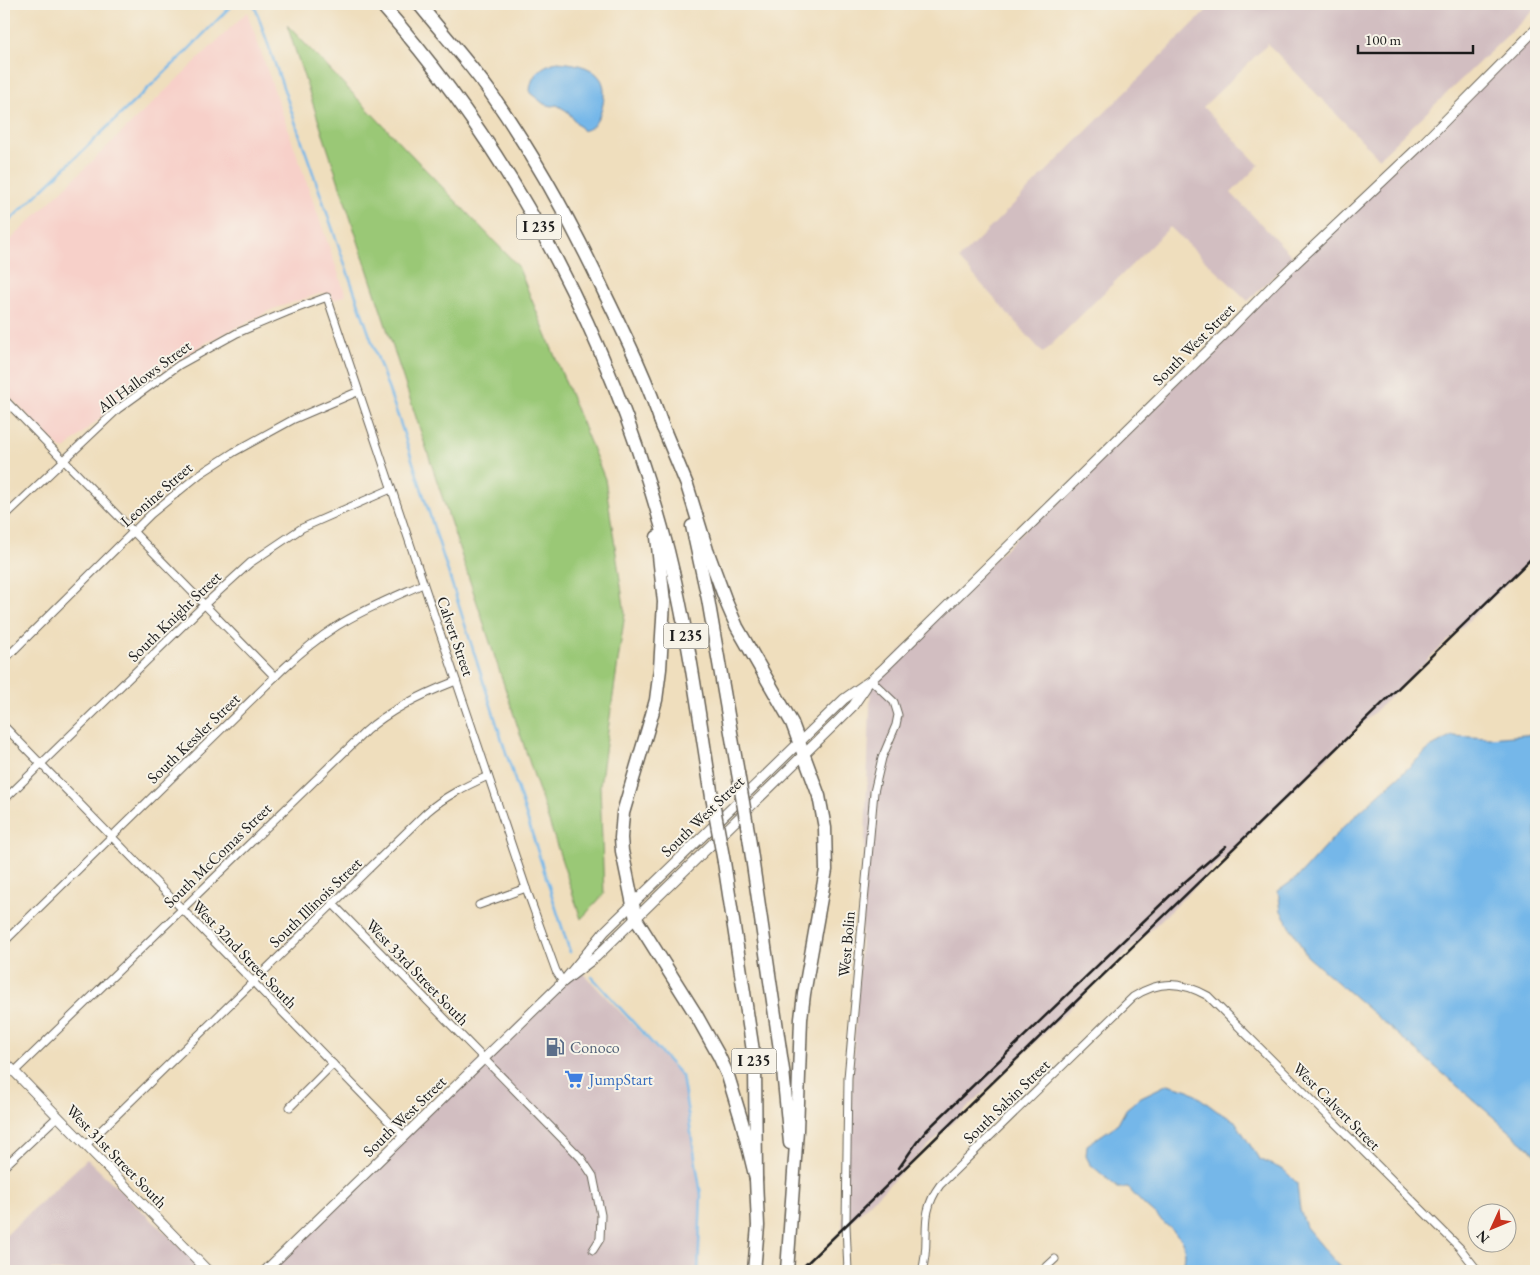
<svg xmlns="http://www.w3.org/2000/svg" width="1540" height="1275" viewBox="0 0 1540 1275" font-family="'EB Garamond',serif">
	<rect width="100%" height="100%" fill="#f7f3e8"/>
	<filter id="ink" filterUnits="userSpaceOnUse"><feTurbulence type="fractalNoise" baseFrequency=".02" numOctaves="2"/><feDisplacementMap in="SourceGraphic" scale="10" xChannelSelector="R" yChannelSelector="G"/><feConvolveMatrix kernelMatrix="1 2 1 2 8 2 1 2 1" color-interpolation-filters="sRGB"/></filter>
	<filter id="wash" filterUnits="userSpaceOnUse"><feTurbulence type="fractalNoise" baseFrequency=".0096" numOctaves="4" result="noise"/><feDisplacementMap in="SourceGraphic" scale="20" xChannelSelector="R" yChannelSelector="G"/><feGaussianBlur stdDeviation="1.12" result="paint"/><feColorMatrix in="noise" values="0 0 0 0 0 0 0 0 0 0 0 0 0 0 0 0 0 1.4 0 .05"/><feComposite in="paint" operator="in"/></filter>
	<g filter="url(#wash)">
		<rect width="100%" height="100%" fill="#efdebd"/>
		<path fill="#f7d0c9" d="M247 12 346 295 334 300 330 294 322 293 273 309 206 343 159 373 111 408 65 449H61L4 391V246Z"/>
		<g fill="#d2bec1">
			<path d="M1213 4H1536V8L1379 158 1268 44 1203 107 1259 165 1231 193 1293 257 1248 301 1170 227 1043 353 959 259Z"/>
			<path d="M1536 29V555L842 1230 862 918 871 680Z"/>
			<path d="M576 966 682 1076 701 1195 700 1271H264Z"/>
			<path d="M87 1159 206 1271H4V1237Z"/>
		</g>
		<path fill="#9ac876" stroke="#5b7249" d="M287 25 518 266 605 479 625 613 600 786 604 894 581 919Z"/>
		<g fill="#74b7e9" stroke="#486a82">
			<path d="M557 62C571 63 591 65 600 78 609 89 602 121 590 128 590 129 583 130 583 131L567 111 557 105 551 106 544 104 530 93C530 76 540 66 557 62Z"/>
			<path d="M1536 734V1154L1307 956 1281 911 1278 891 1298 877 1343 827 1430 748 1452 736 1490 738Z"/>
			<path d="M1168 1084 1189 1090 1217 1111 1235 1121 1259 1159 1284 1170 1297 1183 1300 1210 1306 1227 1343 1271H1183L1185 1254 1183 1241 1171 1229 1143 1204 1128 1188H1118L1090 1164 1086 1156 1087 1145 1118 1124 1126 1109 1141 1097Z"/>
		</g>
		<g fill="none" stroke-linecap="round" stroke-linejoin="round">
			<g stroke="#74b7e9" stroke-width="2.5">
				<path d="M254 4 401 425 570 952"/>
				<path d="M4 226 185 53 233 4"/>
				<path d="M592 977 682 1076 701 1195 698 1271"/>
			</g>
		</g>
	</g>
	<g filter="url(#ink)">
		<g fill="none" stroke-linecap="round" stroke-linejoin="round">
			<g stroke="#666054" stroke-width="9">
				<g id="minor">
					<path d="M4 399 275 677"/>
					<path d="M4 517 118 409 179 365 237 333 287 312 327 297 526 888 556 971 563 982"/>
					<path d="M4 660 151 514 200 474 234 452 294 419 357 392"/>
					<path d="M4 726 404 1137"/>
					<path d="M4 800 204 605 250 563 302 528 391 489"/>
					<path d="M332 903 581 1158 593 1176 601 1215 600 1239 593 1250"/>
					<path d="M479 905 526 888"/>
					<path d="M4 942 283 669C300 653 318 638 337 626 364 609 394 597 423 584"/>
					<path d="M14 1072 366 731C392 708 425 693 456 681"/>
					<path d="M290 1107 333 1064"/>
					<path d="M86 1145 427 812C445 796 466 786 488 776"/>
					<path d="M6 1165 57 1117"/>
					<path d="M848 1271 846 1225 848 1078 874 792 882 758 896 725 898 715 894 702 871 680"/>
					<path d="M922 1271C932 1239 917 1216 940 1185L1133 997C1159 980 1181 981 1208 996L1460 1248 1478 1271"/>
					<path d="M1042 1271 1055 1259"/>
				</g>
			</g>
			<g stroke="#666054" stroke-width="11">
				<g id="tertiary">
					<path d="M563 982 605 931 844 699 871 680 885 667 1228 331 1277 281 1423 143 1536 29"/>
					<path d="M4 1061 208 1271"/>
					<path d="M265 1271 563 982 596 957 834 725 853 706 866 687"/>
				</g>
			</g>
			<g stroke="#666054" stroke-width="15">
				<g id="motorway">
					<path d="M381 4C519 160 616 349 668 551 688 631 699 715 712 797"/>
					<path d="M419 4C442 33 468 61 490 92 535 156 573 225 606 296 627 339 648 382 663 428"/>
					<path d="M660 420 687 485 707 550 727 604 737 627 792 723 819 796 825 828 826 870 804 994 801 1019 797 1130 787 1271"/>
					<path d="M692 526 708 599 738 773"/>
					<path d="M657 537 664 602 660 669 656 700 649 725 623 813 621 838 622 851 636 919 695 1013 719 1056 728 1076 742 1122 756 1179"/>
					<path d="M749 837 783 1070 790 1143"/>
					<path d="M724 862 755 1064 756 1179 758 1226 754 1271"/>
				</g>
			</g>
			<use href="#minor" stroke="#fff" stroke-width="7"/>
			<use href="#tertiary" stroke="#fff" stroke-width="9"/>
			<use href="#motorway" stroke="#fff" stroke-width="12"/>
			<g stroke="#1c1c1c" stroke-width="2.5">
				<path d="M899 1168 917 1142 927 1130 1179 887 1226 846"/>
				<path d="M799 1271 1536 554"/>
			</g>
			<g stroke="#666054" stroke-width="15" stroke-linecap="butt">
				<g id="motorway-bridge">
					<path d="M738 773 749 837"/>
					<path d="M712 797 724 862"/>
				</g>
			</g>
			<use href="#motorway-bridge" stroke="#fff" stroke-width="12"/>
		</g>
	</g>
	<defs>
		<g id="fuel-bare" transform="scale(1.5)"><path d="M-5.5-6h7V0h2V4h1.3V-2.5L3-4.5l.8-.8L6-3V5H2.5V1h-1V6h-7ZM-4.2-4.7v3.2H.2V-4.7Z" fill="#5c6f8a" stroke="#f7f3e8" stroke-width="2.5" paint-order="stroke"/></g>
		<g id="supermarket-bare" transform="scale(1.5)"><path d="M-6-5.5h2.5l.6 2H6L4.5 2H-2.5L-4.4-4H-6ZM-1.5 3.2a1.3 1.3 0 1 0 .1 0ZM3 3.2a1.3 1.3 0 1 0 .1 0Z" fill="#3f7fe0" stroke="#f7f3e8" stroke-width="2.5" paint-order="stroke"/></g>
	</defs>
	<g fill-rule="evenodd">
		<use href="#fuel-bare" x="555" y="1047"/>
		<use href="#supermarket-bare" x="574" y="1079"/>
	</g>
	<g text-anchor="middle" stroke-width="4" stroke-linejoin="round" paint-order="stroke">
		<g fill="#f7f3e8" stroke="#5e5c59" stroke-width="1">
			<rect x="516.5" y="214.5" width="45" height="25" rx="4"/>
			<rect x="663.5" y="623.5" width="45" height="25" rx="4"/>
			<rect x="731.5" y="1048.5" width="45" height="25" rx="4"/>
		</g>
		<g font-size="15" font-weight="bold" fill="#1c1c1c">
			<text x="539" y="232">I 235</text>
			<text x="686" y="641">I 235</text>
			<text x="754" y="1066">I 235</text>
		</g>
		<g font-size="16" fill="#1c1c1c" stroke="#f7f3e8">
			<text transform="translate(1193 344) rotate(-45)" y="6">South West Street</text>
			<text transform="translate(144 376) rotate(-36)" y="6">All Hallows Street</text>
			<text transform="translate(156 494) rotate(-41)" y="6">Leonine Street</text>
			<text transform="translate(174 616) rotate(-44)" y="6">South Knight Street</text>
			<text transform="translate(456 636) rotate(71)" y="6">Calvert Street</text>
			<text transform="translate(193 738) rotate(-44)" y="6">South Kessler Street</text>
			<text transform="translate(702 816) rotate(-44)" y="6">South West Street</text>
			<text transform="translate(217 855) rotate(-44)" y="6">South McComas Street</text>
			<text transform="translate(315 902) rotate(-44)" y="6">South Illinois Street</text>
			<text transform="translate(846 944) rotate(-85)" y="6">West Bolin</text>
			<text transform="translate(245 954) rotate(46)" y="6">West 32nd Street South</text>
			<text transform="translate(418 972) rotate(46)" y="6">West 33rd Street South</text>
			<text transform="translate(1006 1101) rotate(-44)" y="6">South Sabin Street</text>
			<text transform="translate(1337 1106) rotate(45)" y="6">West Calvert Street</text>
			<text transform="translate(404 1116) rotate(-44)" y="6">South West Street</text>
			<text transform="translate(117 1156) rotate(46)" y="6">West 31st Street South</text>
		</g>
		<g font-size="16" fill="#4e5e75" stroke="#f7f3e8" text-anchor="start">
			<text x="570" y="1053">Conoco</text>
		</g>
		<g font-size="16" fill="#366cbe" stroke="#f7f3e8" text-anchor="start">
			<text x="589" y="1085">JumpStart</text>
		</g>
	</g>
	<rect width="1540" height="1275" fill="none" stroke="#f7f3e8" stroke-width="20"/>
	<g transform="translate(1492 1228) rotate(226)"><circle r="24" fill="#f7f3e8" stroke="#9f9d96"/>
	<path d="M0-4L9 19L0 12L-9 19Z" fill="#c8321e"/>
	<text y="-8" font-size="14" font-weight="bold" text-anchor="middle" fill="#1c1c1c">N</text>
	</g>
	<path d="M1358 45v8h115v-8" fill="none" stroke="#1c1c1c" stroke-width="2.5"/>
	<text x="1365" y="45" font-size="15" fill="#1c1c1c" stroke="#f7f3e8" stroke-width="4" paint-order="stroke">100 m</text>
</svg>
